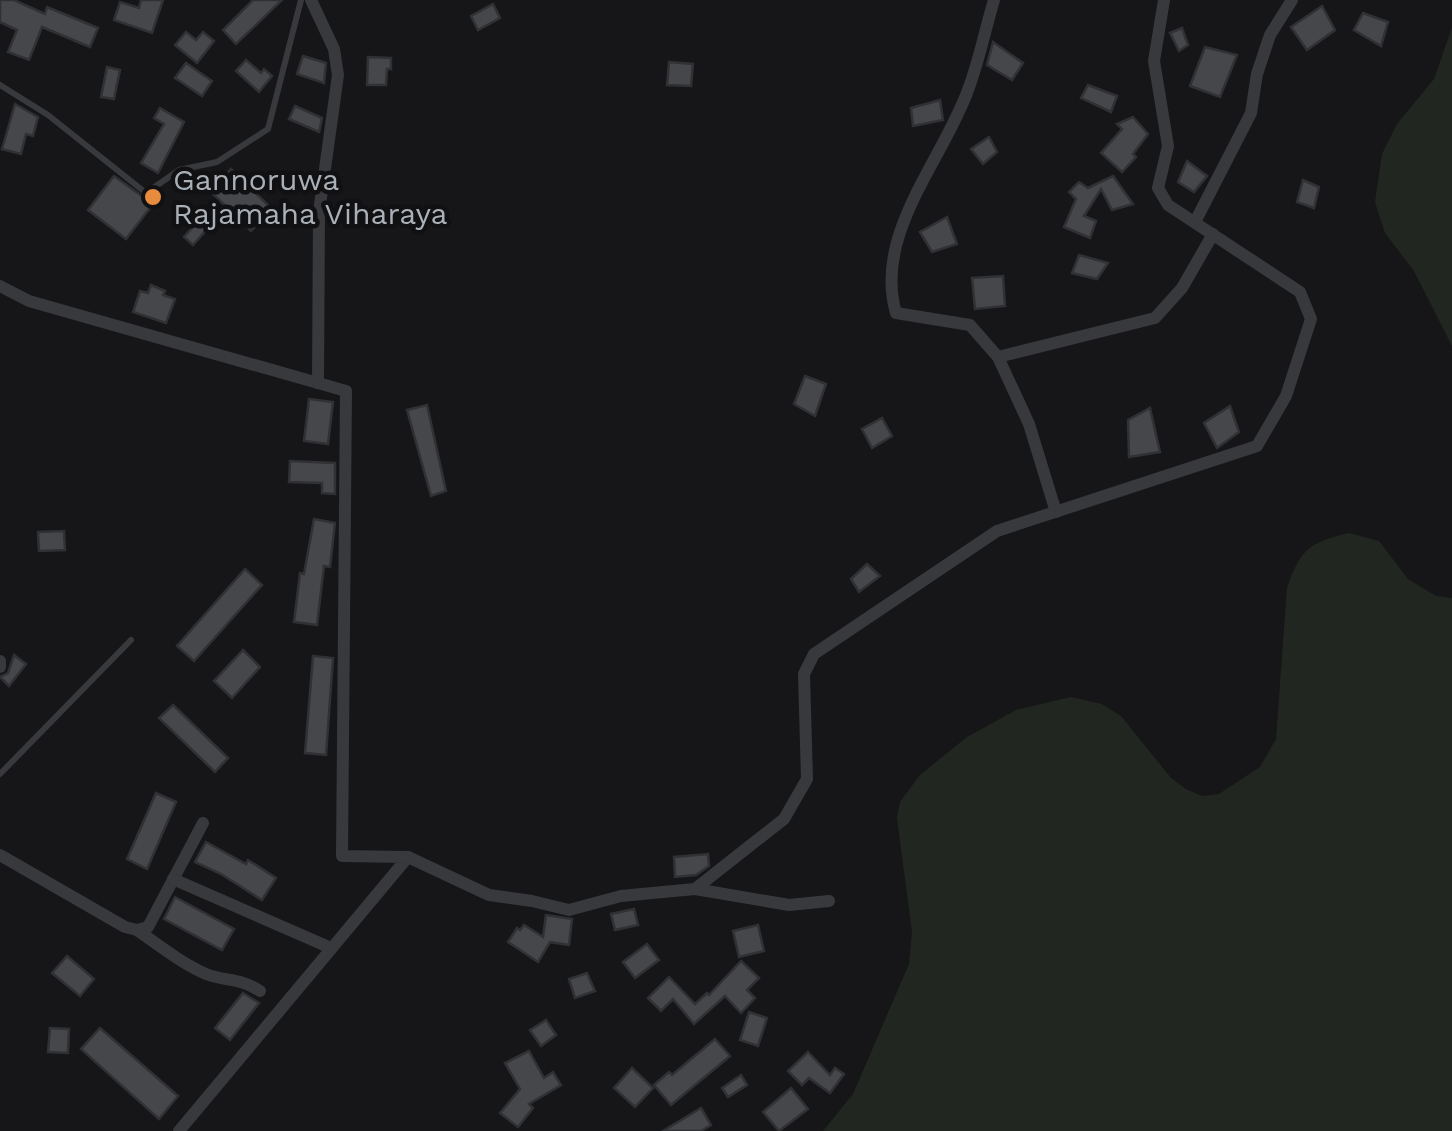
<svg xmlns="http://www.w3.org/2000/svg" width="1452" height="1131" viewBox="0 0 1452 1131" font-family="'Work Sans',sans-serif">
	<rect width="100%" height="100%" fill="#161618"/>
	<g fill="#212720">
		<path d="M1452 28V346L1414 271 1385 233 1375 202 1382 154 1397 124 1434 79Z"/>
		<path d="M1349 533 1379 541 1408 579 1436 596 1452 598V1131H823L853 1094 909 964 912 932 897 818 900 802 920 775 967 737 1016 710 1071 697 1102 704 1121 716 1171 778 1186 789 1202 796 1219 794 1260 767 1276 739 1287 588C1301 548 1309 543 1349 533Z"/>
	</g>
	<g fill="#45474b" stroke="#303134" stroke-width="2.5">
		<path d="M0 0H14L45 14 47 7 98 28 90 47 42 27 29 60 8 52 17 30 0 22Z"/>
		<path d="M141 0H163L152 33 114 20 120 2 139 8Z"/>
		<path d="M253 0H282L236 44 223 30Z"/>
		<path d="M493 4 500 18 478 30 471 16Z"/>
		<path d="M1322 6 1335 30 1307 50 1291 27Z"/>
		<path d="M1363 13 1388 22 1381 46 1354 30Z"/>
		<path d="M1182 28 1188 45 1179 51 1170 33Z"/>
		<path d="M186 32 196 40 203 32 214 41 197 63 175 45Z"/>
		<path d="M993 42 1023 63 1012 80 987 65Z"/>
		<path d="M1205 47 1237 55 1220 97 1190 86Z"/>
		<path d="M303 56 326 63 324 83 297 74Z"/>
		<path d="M368 57 391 58V69H387L386 85H367Z"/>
		<path d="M246 60 261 73 264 69 272 76 259 92 236 71Z"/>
		<path d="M669 62 693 64 691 86 667 85Z"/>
		<path d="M186 63 212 81 202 96 175 78Z"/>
		<path d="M107 67 120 70 114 99 101 97Z"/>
		<path d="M1088 85 1117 96 1111 112 1081 98Z"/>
		<path d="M940 100 943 120 913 126 911 108Z"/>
		<path d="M15 104 38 117 33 136 26 134 21 154 2 149Z"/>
		<path d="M295 106 322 118 319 132 289 119Z"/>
		<path d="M160 108 184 122 158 173 141 163 164 124 154 118Z"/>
		<path d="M1133 117 1148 134 1133 154 1136 157 1122 172 1101 153 1122 129 1117 124Z"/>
		<path d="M989 137 997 152 983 164 971 149Z"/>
		<path d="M1187 161 1207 176 1194 192 1178 182Z"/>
		<path d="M231 169 272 209 251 231 210 191Z"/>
		<path d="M114 176 153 204 126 239 88 210Z"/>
		<path d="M1113 176 1133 204 1112 210 1101 189 1084 216 1096 221 1090 238 1064 227 1076 199 1069 192 1079 182 1088 188Z"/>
		<path d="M1303 180 1319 187 1314 208 1297 202Z"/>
		<path d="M947 217 957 244 932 252 920 232Z"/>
		<path d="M199 220 208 228 193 245 184 237Z"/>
		<path d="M1079 255 1108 263 1097 279 1072 273Z"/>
		<path d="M1003 276 1005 306 975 309 972 278Z"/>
		<path d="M151 285 165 291 163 295 175 299 166 323 133 312 140 291 148 293Z"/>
		<path d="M805 376 826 384 815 416 794 404Z"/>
		<path d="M309 399 333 402 328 444 304 441Z"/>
		<path d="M427 405 446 491 431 496 407 410Z"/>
		<path d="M1230 406 1239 432 1217 448 1204 423Z"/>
		<path d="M1150 408 1160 452 1129 457 1128 420Z"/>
		<path d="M882 418 892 436 872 448 862 429Z"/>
		<path d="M290 461 335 463V494L322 493V483L289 482Z"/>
		<path d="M314 519 335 523 330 567 324 566 317 625 294 622 300 573 304 574Z"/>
		<path d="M64 531 65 550 39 551 38 532Z"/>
		<path d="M867 564 880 576 859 592 851 579Z"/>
		<path d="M245 569 262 585 194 661 177 646Z"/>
		<path d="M243 650 260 667 232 698 214 681Z"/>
		<path d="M14 655 26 664 9 686 0 677 8 673Z"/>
		<path d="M313 656 333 658 326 755 305 753Z"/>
		<path d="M173 705 228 758 215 772 159 718Z"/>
		<path d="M156 793 176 802 147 869 127 859Z"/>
		<path d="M206 842 246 864 248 860 276 878 262 900 221 874 195 862Z"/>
		<path d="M708 854 709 866 696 875 675 877 674 857Z"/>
		<path d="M175 897 234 929 222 950 164 919Z"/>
		<path d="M634 909 638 925 615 930 611 914Z"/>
		<path d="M546 915 572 919 569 945 550 942 538 962 508 942 517 928 520 930 524 925 543 937Z"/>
		<path d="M758 925 764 951 739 957 733 931Z"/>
		<path d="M647 944 659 960 635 978 623 962Z"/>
		<path d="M67 956 94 979 80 996 52 973Z"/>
		<path d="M741 961 759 978 747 990 755 998 741 1013 725 996 694 1024 673 999 661 1011 648 998 669 977 695 1004 707 993 709 995Z"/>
		<path d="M587 973 595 991 575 998 569 979Z"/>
		<path d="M243 993 259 1003 230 1040 215 1028Z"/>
		<path d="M749 1012 767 1018 758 1046 740 1040Z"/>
		<path d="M546 1020 556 1035 541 1046 530 1030Z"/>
		<path d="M50 1028 69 1029 68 1053 48 1052Z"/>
		<path d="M100 1028 178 1096 159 1119 81 1049Z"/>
		<path d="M715 1039 730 1056 671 1105 654 1085 669 1072 672 1075Z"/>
		<path d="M529 1051 544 1078 553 1072 561 1085 529 1104 533 1108 518 1127 500 1113 520 1089 505 1063Z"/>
		<path d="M808 1052 830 1075 835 1068 844 1074 830 1093 809 1078 802 1085 788 1071Z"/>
		<path d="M632 1068 653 1088 635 1107 614 1088Z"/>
		<path d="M741 1075 747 1085 728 1097 722 1088Z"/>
		<path d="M791 1088 808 1109 779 1131 763 1112Z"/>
		<path d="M701 1108 711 1125 701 1131H663Z"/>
	</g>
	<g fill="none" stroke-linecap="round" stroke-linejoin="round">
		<g stroke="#37393c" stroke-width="6">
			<path d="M0 85 48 115 146 193 179 170 217 162 268 129 301 0"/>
			<path d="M0 774 131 640"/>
		</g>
		<g stroke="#37393c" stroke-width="12">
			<path d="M994 0C985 30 979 61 968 90 943 160 873 234 896 313L970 325 998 357 1029 424 1056 512"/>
			<path d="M1195 222 1251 113 1257 74 1270 35 1292 0"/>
			<path d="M0 286 29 301 318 383"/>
			<path d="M998 357 1155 318 1182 288 1213 234"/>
			<path d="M0 661V667"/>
			<path d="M0 855 125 927 137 930 148 927 203 823"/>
			<path d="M408 857 489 895 532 901 569 910 621 896 695 889 789 905 829 901"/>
			<path d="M173 879 331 948"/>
			<path d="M695 889 784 819 807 779 804 674 814 654 997 531 1257 446 1286 396 1311 319 1300 292 1168 205 1158 188 1168 146 1154 61 1164 0"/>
			<path d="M137 930C160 946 181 963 206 974 227 982 238 977 260 991"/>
			<path d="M179 1131 408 857 342 856 346 391 318 383 319 212 338 75 334 49 311 0"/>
		</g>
	</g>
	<circle fill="#e78b3f" stroke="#111113" stroke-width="4" cx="153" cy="197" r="10"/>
	<g text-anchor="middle" stroke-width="9" stroke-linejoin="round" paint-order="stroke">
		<g font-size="30" fill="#a9b0b7" stroke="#111113" text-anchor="start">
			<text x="173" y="190">Gannoruwa<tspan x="173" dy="34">Rajamaha Viharaya</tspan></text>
		</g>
	</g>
</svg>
